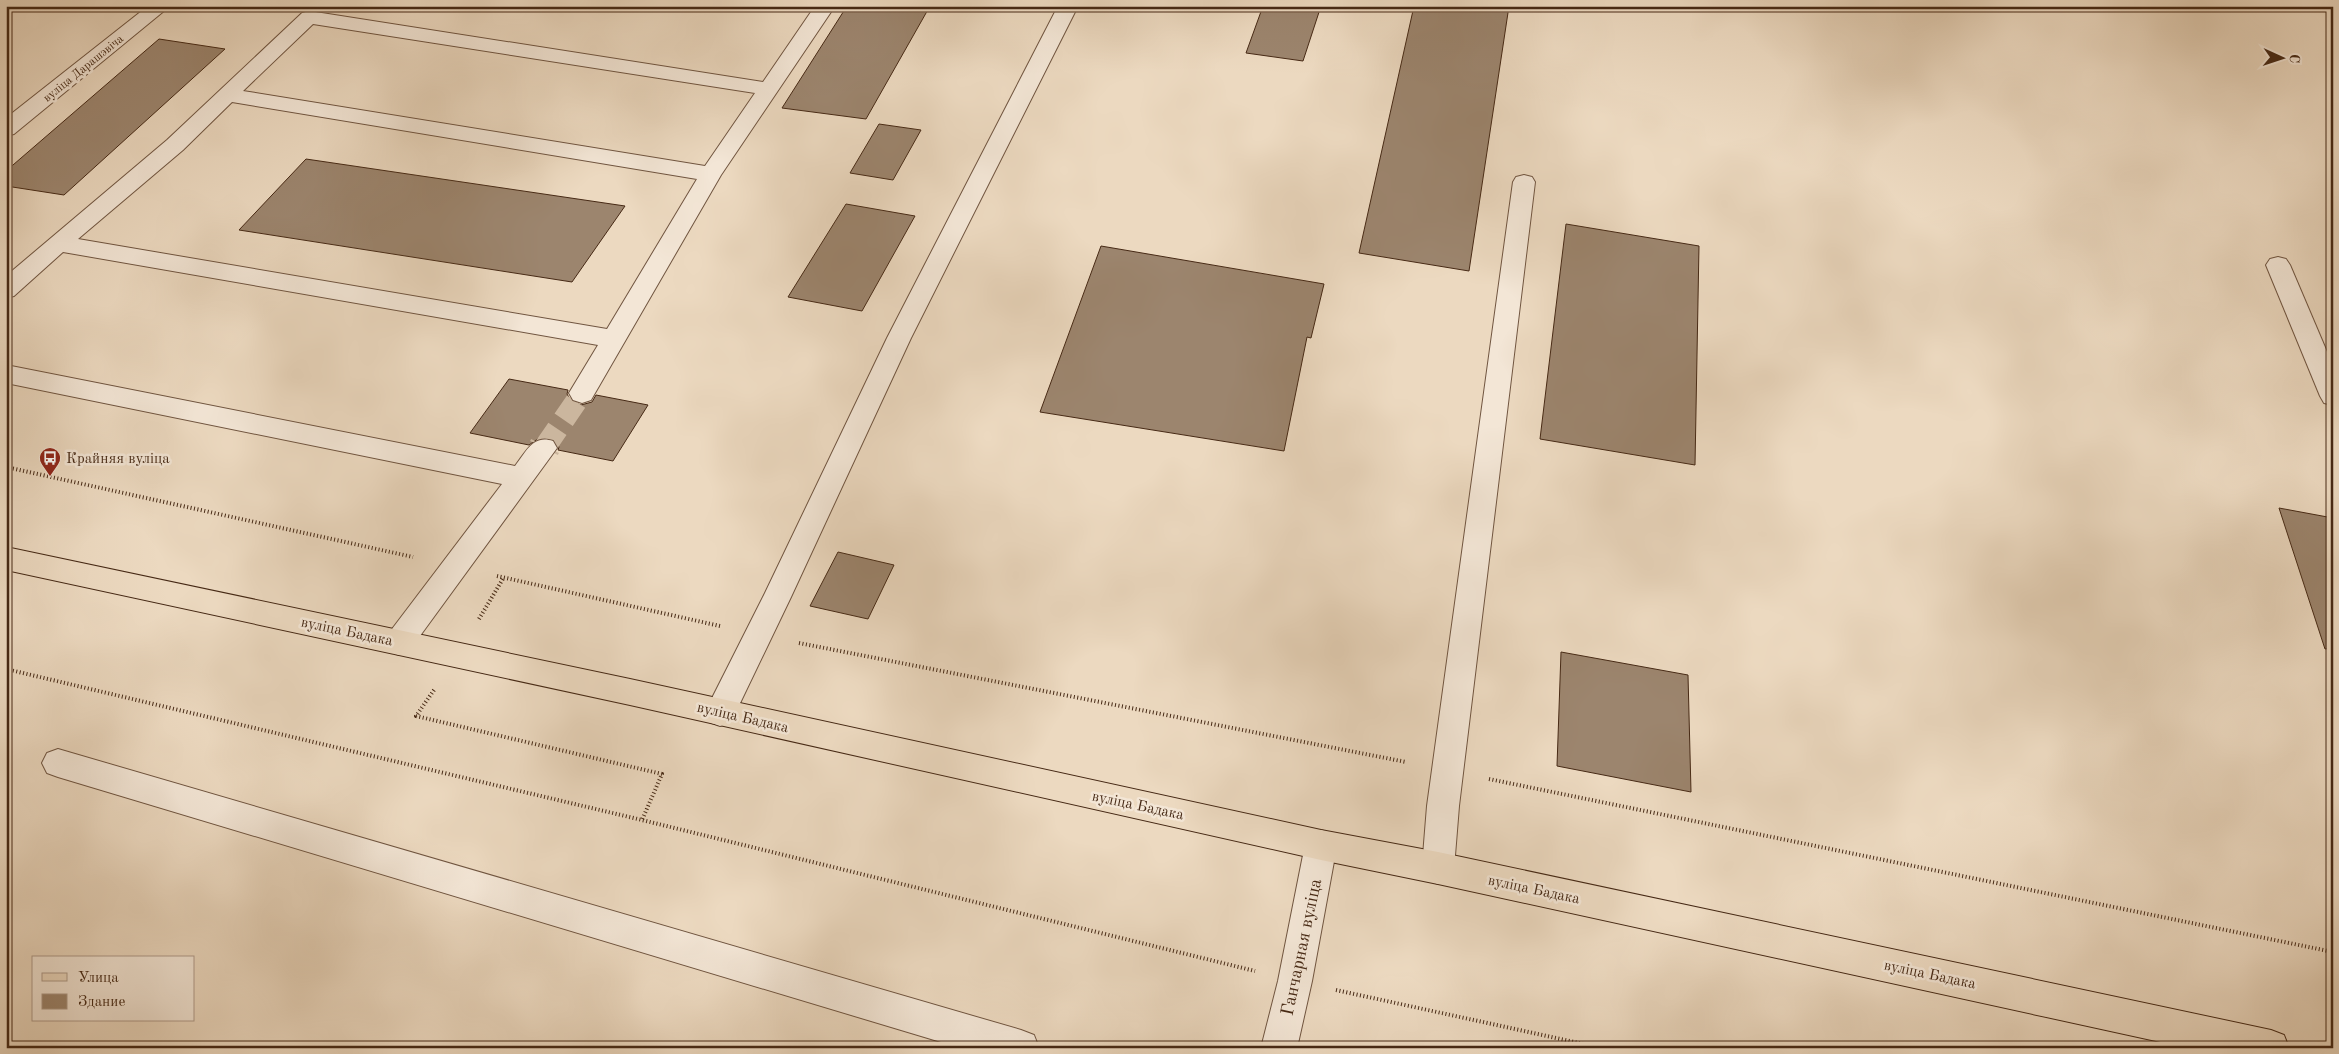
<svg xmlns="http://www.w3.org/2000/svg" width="2339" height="1054" viewBox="0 0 2339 1054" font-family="'Old Standard TT',serif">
	<rect width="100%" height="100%" fill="#ecd9c0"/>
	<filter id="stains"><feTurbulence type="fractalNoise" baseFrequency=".004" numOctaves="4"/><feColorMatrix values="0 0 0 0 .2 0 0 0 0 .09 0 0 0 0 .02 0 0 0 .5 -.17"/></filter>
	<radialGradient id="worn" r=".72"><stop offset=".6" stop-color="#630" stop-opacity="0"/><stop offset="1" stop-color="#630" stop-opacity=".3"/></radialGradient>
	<g fill="#9c856e" stroke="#462915">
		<path d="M847 6H930L866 119 782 108Z"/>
		<path d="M1263 6H1321L1303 61 1246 53Z"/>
		<path d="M1414 6H1509L1469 271 1359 253Z"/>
		<path d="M159 39 225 49 64 195 6 186V171Z"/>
		<path d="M879 124 921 130 893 180 850 173Z"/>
		<path d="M306 159 625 206 572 282 239 230Z"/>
		<path d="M846 204 915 216 862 311 788 297Z"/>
		<path d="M1566 224 1699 246 1695 465 1540 439Z"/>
		<path d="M1101 246 1324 284 1311 338 1307 337 1284 451 1040 412Z"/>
		<path d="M509 379 568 390 567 394 571 401 581 405 592 402 596 395 648 405 613 461 558 450 559 447 555 440 546 438H539L529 445 470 433Z"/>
		<path d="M2279 508 2333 518V648L2325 649Z"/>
		<path d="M838 552 894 565 868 619 810 606Z"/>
		<path d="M1561 652 1688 675 1691 792 1557 766Z"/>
	</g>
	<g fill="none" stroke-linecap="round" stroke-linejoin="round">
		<path stroke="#cbb69e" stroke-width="22" stroke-dasharray="22 11" stroke-linecap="butt" d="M545 447 582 393"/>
		<path stroke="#cbb69e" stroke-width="31" stroke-dasharray="31 15" stroke-linecap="butt" d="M544 448 545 446"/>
		<g stroke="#705540" stroke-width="2">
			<g id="minor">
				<path d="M148 6H170L14 134 6 136V118Z"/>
				<path d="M815 6H835L721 175 591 400 582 403 573 400 569 393 598 345 63 252 14 296 6 298V276L167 140 302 13 309 11 763 82ZM313 24 755 93 705 166 243 91ZM232 102 697 179 607 329 78 239 183 150Z"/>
				<path d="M1058 6H1078L911 338 791 597 731 722 720 726 709 722 705 712 765 593 887 338Z"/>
				<path d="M1524 175 1532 177 1535 182 1459 806 1454 868 1450 879 1438 884 1426 879 1422 868 1427 806 1513 182 1516 177Z"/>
				<path d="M2278 257 2286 259 2290 265 2333 366V405L2324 403 2320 396 2266 265 2270 259Z"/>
				<path d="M6 365 515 466C526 452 533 434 553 441L557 448 409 651 399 655 389 651 384 642 389 633 502 484 6 383Z"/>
				<path d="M58 749 1021 1030 1034 1035 1039 1048H961L58 777 47 773 42 763 47 753Z"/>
				<path d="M1321 830 1332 834 1337 845 1312 981 1297 1048H1261L1278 981 1305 845 1310 834Z"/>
			</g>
		</g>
		<g stroke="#462915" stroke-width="2">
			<path id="major" d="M6 547 630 679 1321 830 1438 852 2271 1030 2284 1035 2289 1048H2188L1438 884 1321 860 630 705 6 570Z"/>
		</g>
		<g stroke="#462915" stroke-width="4" stroke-dasharray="1 2.5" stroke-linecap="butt">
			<path d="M6 467 413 557"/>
			<path d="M497 576 720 626"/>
			<path d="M479 619 504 577"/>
			<path d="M799 643 1406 762"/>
			<path d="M6 669 642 820 1255 971"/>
			<path d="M434 690 416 716 662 774 642 820"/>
			<path d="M1489 779 2333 952"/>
			<path d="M1336 990 1602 1048"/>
		</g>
		<use href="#minor" fill="#f3e6d6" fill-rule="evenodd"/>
		<use href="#major" fill="#ecd9c0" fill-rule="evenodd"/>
	</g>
	<defs>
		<g id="bus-pin" transform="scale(1.125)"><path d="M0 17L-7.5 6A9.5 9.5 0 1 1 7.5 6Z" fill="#8f2418" stroke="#f3e6d6"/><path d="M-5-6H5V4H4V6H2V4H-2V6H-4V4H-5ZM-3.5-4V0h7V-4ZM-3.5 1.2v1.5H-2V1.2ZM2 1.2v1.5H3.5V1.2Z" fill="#fff"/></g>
	</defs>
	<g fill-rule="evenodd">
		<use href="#bus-pin" x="50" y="458"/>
	</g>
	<g text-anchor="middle" stroke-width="5" stroke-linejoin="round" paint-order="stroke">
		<g font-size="12" fill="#462915" stroke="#f3e6d6">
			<text transform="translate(83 68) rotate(-39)" y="4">вуліца Дарашэвіча</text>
		</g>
		<g font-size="15" fill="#462915" stroke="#f3e6d6" text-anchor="start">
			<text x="66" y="463">Крайняя вуліца</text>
		</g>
		<g font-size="15" fill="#462915" stroke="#f3e6d6">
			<text transform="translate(347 631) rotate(12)" y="5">вуліца Бадака</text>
			<text transform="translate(743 717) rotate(13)" y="5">вуліца Бадака</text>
			<text transform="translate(1138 805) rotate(12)" y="5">вуліца Бадака</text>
			<text transform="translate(1534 889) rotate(12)" y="5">вуліца Бадака</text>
			<text transform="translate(1930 974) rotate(12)" y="5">вуліца Бадака</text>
		</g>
		<g font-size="18" fill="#462915" stroke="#f3e6d6">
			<text transform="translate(1301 947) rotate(-78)" y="6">Ганчарная вуліца</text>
		</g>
	</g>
	<rect width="2339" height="1054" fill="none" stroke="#ecd9c0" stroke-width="25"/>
	<rect x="8" y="8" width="2324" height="1039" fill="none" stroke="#462915" stroke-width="2.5"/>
	<rect x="12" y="12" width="2314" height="1029" fill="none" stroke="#462915"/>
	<rect x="32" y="956" width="162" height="65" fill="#f3e6d6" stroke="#ae9a89"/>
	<rect x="42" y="973" width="25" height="8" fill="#ecd9c0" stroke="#ae9a89"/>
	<text x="78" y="982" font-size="15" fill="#462915">Улица</text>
	<rect x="42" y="994" width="25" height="15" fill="#9c856e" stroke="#ae9a89"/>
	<text x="78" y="1006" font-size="15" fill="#462915">Здание</text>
	<g transform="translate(2282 58) rotate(93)" stroke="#f3e6d6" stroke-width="4" paint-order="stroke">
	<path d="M0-4L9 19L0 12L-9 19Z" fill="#462915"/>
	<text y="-8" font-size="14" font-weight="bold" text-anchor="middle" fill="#462915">С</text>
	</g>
	<rect width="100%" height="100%" filter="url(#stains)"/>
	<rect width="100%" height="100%" fill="url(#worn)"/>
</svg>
